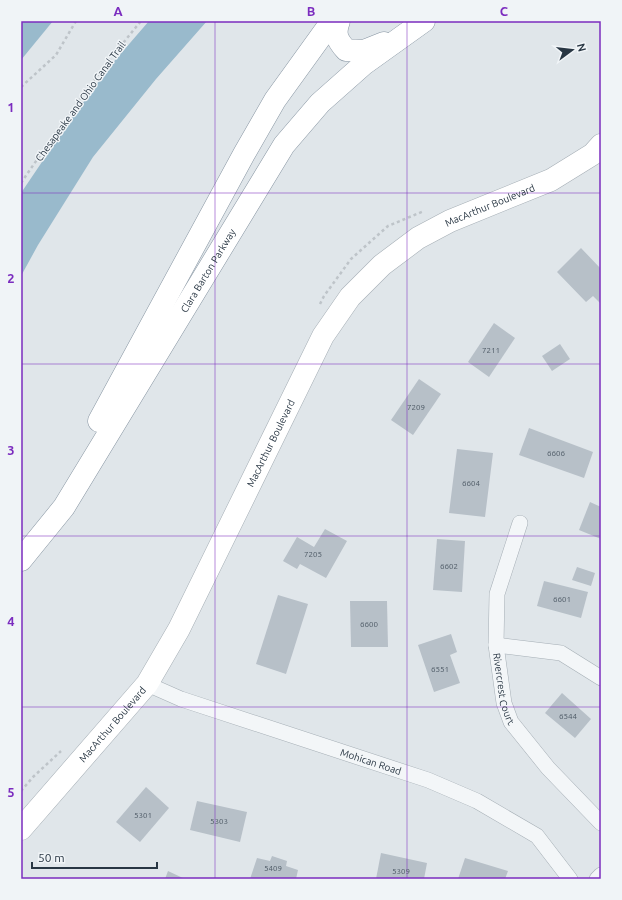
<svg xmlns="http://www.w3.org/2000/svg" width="622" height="900" viewBox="0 0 622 900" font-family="Ubuntu,sans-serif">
	<rect width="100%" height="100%" fill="#e0e6ea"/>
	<g fill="#99bacc">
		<path d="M21 21H53L21 60Z"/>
		<path d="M149 21H207L156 79 93 157 38 245 21 276V193L71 119 111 65Z"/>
	</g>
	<g fill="#b7c0c8">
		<path d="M581 248 601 269V304L593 296 586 302 557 272Z"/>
		<path d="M494 323 515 338 489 377 468 362Z"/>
		<path d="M560 344 570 359 552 371 542 356Z"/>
		<path d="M419 379 441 394 413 435 391 420Z"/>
		<path d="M529 428 593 452 584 478 519 455Z"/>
		<path d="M457 449 493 453 485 517 449 513Z"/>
		<path d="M590 502 601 507V539L579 530Z"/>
		<path d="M325 529 347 541 326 578 300 564 297 569 283 561 297 537 314 547Z"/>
		<path d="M437 539 465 541 462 592 433 590Z"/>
		<path d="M577 567 595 573 591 586 572 580Z"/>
		<path d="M544 581 588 592 581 618 537 606Z"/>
		<path d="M278 595 308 604 286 674 256 664Z"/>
		<path d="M350 601H387L388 647H351Z"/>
		<path d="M451 634 457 652 450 655 460 683 434 692 418 645Z"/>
		<path d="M562 693 591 719 575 738 545 713Z"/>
		<path d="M146 787 169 808 140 842 116 822Z"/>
		<path d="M197 801 247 812 240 842 190 830Z"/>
		<path d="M381 853 427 863 424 879H376Z"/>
		<path d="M272 856 287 861 286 866 298 870 296 879H250L257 858 270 861Z"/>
		<path d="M465 858 508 871 505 879H458Z"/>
		<path d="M168 871 185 879H165Z"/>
	</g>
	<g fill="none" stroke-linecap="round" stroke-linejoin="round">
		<g stroke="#a5aeb5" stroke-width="16">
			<g id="street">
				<path id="s1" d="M520 523 497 594 496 645 504 703 511 722 548 768 601 823"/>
				<path d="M496 645 561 653 601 678"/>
				<path id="s2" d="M147 684 181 699 428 780 477 801 537 836 570 879"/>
				<path d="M597 879 601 875"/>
			</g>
		</g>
		<g stroke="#a5aeb5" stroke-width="23">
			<g id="secondary">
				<path id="s3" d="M21 829 147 684 179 629 323 336 350 297 382 265 418 238 450 221 551 180 593 154 601 145"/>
			</g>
		</g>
		<g stroke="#8795a2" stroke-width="23">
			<g id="highway">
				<path d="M339 21C334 34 337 40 346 50L364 51 384 43"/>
				<path d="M99 421 244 154 275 100 332 21"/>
				<path id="s4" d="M21 560 64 507 284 145 320 103 364 64 424 21"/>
			</g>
		</g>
		<g stroke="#bec4c9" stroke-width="2.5" stroke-dasharray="3 3" stroke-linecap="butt">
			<path d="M21 87 56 55 76 21"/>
			<path d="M21 183C59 127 98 73 141 21"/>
			<path d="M320 304 324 296 351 259 388 226 424 211"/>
			<path d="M21 791 33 777 61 751"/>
		</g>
		<use href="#street" stroke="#f3f6f8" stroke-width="15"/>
		<use href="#secondary" stroke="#fff" stroke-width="22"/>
		<use href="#highway" stroke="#fff" stroke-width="22"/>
	</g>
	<path fill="none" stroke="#7b2cbf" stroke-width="1" stroke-opacity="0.55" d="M215 21V879M407 21V879M21 193H601M21 364H601M21 536H601M21 707H601"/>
	<g text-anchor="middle" stroke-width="3" stroke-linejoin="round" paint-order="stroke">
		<g font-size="8" fill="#4c5864">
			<text x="491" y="353">7211</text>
			<text x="416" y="410">7209</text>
			<text x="556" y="456">6606</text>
			<text x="471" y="486">6604</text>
			<text x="313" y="557">7205</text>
			<text x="449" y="569">6602</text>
			<text x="562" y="602">6601</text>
			<text x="369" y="627">6600</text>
			<text x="440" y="672">6551</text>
			<text x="568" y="719">6544</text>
			<text x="143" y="818">5301</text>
			<text x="219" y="824">5303</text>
			<text x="273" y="871">5409</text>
			<text x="401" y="874">5309</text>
		</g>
		<g font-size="10" fill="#283643" stroke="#f0f4f7">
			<text transform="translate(80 101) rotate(-54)" y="4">Chesapeake and Ohio Canal Trail</text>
			<text dy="4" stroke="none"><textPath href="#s3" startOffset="799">MacArthur Boulevard</textPath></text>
			<text dy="4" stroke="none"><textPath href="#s4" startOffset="345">Clara Barton Parkway</textPath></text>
			<text dy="4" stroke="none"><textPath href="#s3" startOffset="463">MacArthur Boulevard</textPath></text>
			<text dy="4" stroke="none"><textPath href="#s1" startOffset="170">Rivercrest Court</textPath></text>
			<text dy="4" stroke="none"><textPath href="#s3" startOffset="139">MacArthur Boulevard</textPath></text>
			<text dy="4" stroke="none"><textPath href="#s2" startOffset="237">Mohican Road</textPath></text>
		</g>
	</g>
	<rect width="622" height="900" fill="none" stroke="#f0f4f7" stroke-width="44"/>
	<g transform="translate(572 50) rotate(75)" stroke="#f0f4f7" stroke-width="3" paint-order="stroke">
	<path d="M0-3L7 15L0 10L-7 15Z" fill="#283643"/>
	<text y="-6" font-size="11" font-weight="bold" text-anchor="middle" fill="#283643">N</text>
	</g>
	<path d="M32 862v6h125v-6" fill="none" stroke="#283643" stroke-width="2"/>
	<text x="38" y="862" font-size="12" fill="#283643" stroke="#f0f4f7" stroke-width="3" paint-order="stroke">50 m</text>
	<rect x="22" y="22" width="578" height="856" fill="none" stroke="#7b2cbf" stroke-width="1.5"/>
	<g font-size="13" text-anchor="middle" font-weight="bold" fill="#7b2cbf">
		<text x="118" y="16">A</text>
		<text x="311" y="16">B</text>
		<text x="504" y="16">C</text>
		<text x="11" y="112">1</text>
		<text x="11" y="283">2</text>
		<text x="11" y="455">3</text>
		<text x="11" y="626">4</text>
		<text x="11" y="797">5</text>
	</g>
</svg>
